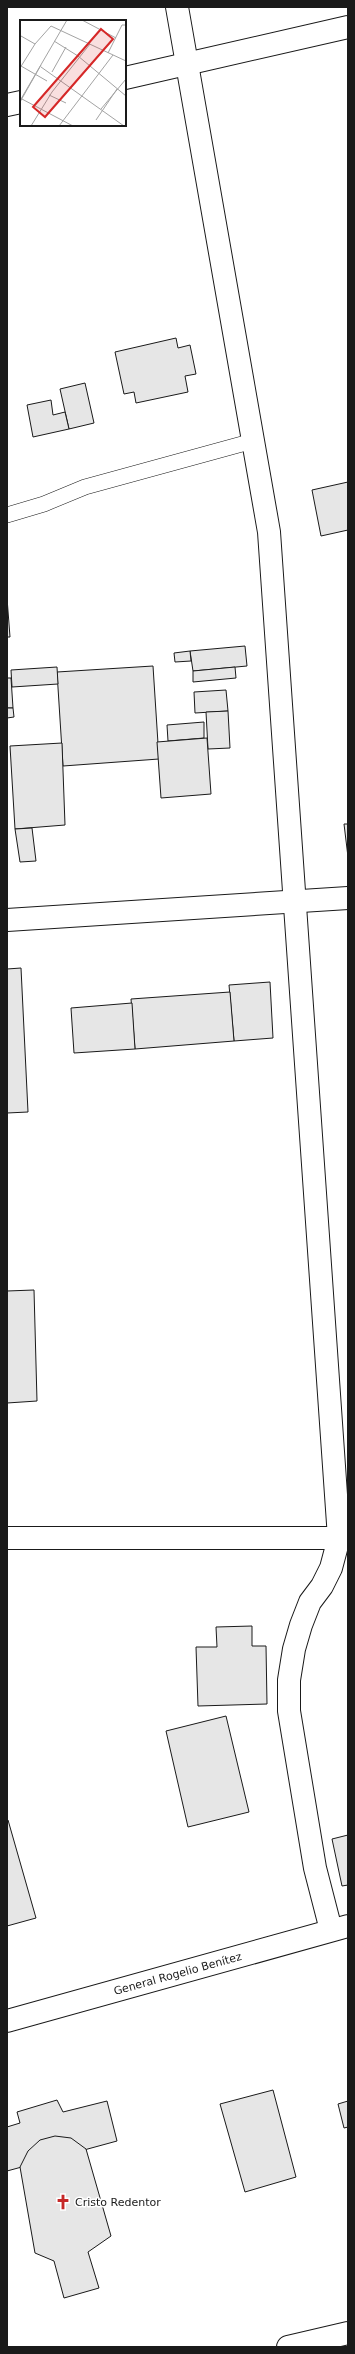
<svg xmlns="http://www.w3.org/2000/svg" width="355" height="2354" viewBox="0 0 355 2354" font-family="'DejaVu Sans',sans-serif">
	<rect width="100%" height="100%" fill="#fff"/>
	<g fill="#e6e6e6" stroke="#1a1a1a">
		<path d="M176 338 178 348 190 345 196 374 185 376 188 392 136 403 134 392 124 394 115 352Z"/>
		<path d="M85 383 94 423 69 429 60 389Z"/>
		<path d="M51 400 53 415 65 412 69 429 33 437 27 405Z"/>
		<path d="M348 482V530L321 536 312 490Z"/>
		<path d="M7 598 10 637H7Z"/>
		<path d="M245 646 247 666 193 671 190 651Z"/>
		<path d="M190 651 191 661 175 662 174 653Z"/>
		<path d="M153 666 159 759 63 766 57 672Z"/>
		<path d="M57 667 58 684 12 687 11 670Z"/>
		<path d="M235 667 236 678 193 682V671Z"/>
		<path d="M7 678H11L13 708H7Z"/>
		<path d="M226 690 228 711 195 713 194 692Z"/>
		<path d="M7 708H13L14 717 7 718Z"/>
		<path d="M228 711 230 748 208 749 206 712Z"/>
		<path d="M204 722V738L168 741 167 725Z"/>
		<path d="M207 738 211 794 161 798 157 742Z"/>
		<path d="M62 743 65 825 15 829 10 746Z"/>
		<path d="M344 824H348V857Z"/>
		<path d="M32 828 36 861 20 862 15 829Z"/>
		<path d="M21 968 28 1112 7 1113V969Z"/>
		<path d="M270 982 273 1038 234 1041 229 985Z"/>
		<path d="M230 992 234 1041 135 1049 131 999Z"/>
		<path d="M132 1003 135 1049 74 1053 71 1008Z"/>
		<path d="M34 1290 37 1401 7 1403V1291Z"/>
		<path d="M252 1626V1646H266L267 1704 198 1706 196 1647H217L216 1627Z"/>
		<path d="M226 1716 249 1812 188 1827 166 1731Z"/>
		<path d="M8 1820 36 1918 7 1926V1820Z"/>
		<path d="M348 1835V1885L342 1886 332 1839Z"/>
		<path d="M273 2090 296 2177 245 2192 220 2104Z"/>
		<path d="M57 2100 63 2112 107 2101 117 2141 7 2171V2127L20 2123 17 2112Z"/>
		<path d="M348 2101V2127L344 2128 338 2104Z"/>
		<path d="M55 2136 71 2138 86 2149 111 2236 88 2252 99 2288 64 2298 54 2261 35 2253 20 2167 28 2151 40 2140Z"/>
	</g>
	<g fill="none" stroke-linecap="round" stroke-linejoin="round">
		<g stroke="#1a1a1a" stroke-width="16">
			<path id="lane" d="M7 515 44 504 85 487 253 441"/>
		</g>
		<g stroke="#1a1a1a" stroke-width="24">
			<g id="street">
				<path d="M177 7 269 532 339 1538 331 1568 322 1586 310 1602 301 1625 294 1649 289 1680V1711L315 1868 331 1930"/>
				<path d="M125 78 348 27"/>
				<path d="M7 105 21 102"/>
				<path d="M7 920 348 898"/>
				<path d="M7 1538H348"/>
				<path id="s1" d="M7 2021 348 1926"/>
				<path d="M288 2347 348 2333"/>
			</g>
		</g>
		<use href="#lane" stroke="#fff" stroke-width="15"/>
		<use href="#street" stroke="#fff" stroke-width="22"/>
	</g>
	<defs>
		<g id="church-bare" transform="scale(1.2)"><path d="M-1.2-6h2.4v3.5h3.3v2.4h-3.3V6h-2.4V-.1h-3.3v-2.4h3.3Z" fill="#c62828" stroke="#fff" stroke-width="2.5" paint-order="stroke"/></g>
	</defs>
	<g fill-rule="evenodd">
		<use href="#church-bare" x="63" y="2202"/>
	</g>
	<g text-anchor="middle" stroke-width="3" stroke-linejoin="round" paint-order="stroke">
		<g font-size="11" fill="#1a1a1a" stroke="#fff">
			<text dy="4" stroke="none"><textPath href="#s1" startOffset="177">General Rogelio Benítez</textPath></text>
		</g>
		<g font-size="11" fill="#1a1a1a" stroke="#fff" text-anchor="start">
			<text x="75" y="2206">Cristo Redentor</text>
		</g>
	</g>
	<g transform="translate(20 20)">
		<rect width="106" height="106" fill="#fff"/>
		<path fill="none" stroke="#a3a3a3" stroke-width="1" d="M62 0 96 18M0 18 1 16 15 24M34 21 58 36 106 76M88 33 102 5H106M1 46 27 61M21 47 104 106M0 48 15 24 31 6 106 41M32 52 46 27M29 75 46 83M0 78 53 106M1 79 47 0M0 82 21 45M81 89 106 59M76 100 97 69M11 106 32 72 70 24M39 106 93 35"/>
		<path fill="#d62828" fill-opacity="0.15" stroke="#d62828" stroke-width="2" d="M81 9 93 19 25 97 13 87Z"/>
		<rect width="106" height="106" fill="none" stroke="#1a1a1a" stroke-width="2"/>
	</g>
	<rect width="355" height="2354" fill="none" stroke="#1a1a1a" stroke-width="16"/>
</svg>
